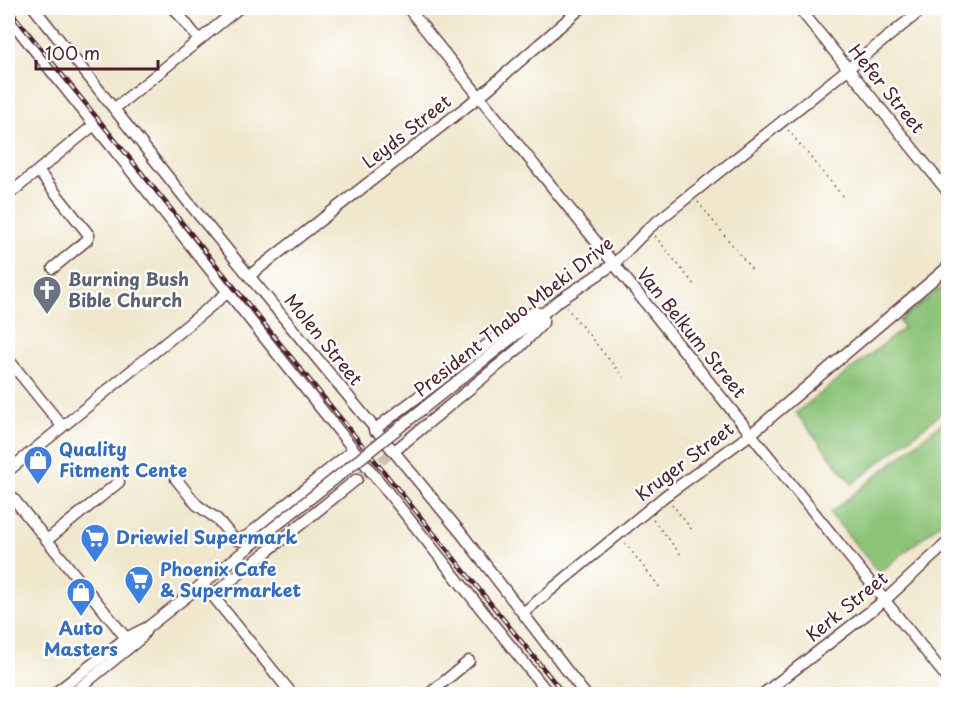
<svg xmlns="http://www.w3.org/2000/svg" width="956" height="702" viewBox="0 0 956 702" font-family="'Playpen Sans',sans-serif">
	<rect width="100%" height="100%" fill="#fff"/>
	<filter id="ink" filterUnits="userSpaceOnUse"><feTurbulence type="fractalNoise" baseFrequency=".0167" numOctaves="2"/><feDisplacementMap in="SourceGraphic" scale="12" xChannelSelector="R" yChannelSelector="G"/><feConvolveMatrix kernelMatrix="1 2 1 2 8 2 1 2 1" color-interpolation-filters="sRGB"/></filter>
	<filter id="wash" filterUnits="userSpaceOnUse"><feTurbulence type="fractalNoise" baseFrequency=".008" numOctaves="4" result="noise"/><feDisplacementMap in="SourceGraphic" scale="24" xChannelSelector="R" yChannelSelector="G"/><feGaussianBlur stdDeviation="1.35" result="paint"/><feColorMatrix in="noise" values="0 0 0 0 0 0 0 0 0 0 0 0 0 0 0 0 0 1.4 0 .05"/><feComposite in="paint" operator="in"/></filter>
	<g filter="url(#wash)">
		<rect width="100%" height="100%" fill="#f0e7cd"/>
		<g fill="#8bc377" stroke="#6a7151" stroke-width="1.5">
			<path d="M948 282V382L936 369 948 384V408L852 484 796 413 904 328 899 321Z"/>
			<path d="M948 418V517L879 573 830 513Z"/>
		</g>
	</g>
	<g filter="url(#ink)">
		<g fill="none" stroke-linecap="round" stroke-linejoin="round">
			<path stroke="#cfbfad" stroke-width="10" stroke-dasharray="10 5" stroke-linecap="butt" d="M357 479 398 448"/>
			<g stroke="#633d43" stroke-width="13">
				<g id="minor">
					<path d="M34 8 184 197 461 533 585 694"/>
					<path d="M174 8 199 40"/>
					<path d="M408 8 948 679"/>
					<path d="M799 8 948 192"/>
					<path d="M8 17 549 694"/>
					<path d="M115 108 239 8"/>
					<path d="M38 171 89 235 87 240 53 268"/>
					<path d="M8 195 94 125"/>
					<path d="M249 276 480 96 581 8"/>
					<path d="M8 359 62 426"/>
					<path d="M479 364 560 300 614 264 649 228 924 8"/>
					<path d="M374 430 521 319 534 312 543 314V323L519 348 398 448"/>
					<path d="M8 471 227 293"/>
					<path d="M176 479 197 505 217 519 234 539 237 540 247 536 353 450"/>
					<path d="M8 492 126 638V650"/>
					<path d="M47 540 119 482"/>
					<path d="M208 590 292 694"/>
					<path d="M213 595 357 479"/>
					<path d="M523 613 665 496 751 434 948 267"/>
					<path d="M54 694 126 638 148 627 229 563"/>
					<path d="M72 694 141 638 146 630"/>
					<path d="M429 694 469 661"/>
					<path d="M763 694 885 600 948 542"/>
				</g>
			</g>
			<g stroke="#633d43" stroke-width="1.5" stroke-dasharray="1.5 4.5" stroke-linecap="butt">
				<path d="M788 130 844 198"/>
				<path d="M698 202 753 271"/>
				<path d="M655 236 696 287"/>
				<path d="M566 307 625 379"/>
				<path d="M672 504 692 530"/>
				<path d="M653 520 683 557"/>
				<path d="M625 543 661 589"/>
			</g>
			<use href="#minor" stroke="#fff" stroke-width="10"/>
			<g stroke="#4a1f2b" stroke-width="4.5">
				<path id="rail" d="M8 8 564 694"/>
			</g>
			<use href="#rail" stroke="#fff" stroke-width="2" stroke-dasharray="7" stroke-linecap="butt"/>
			<g stroke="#633d43" stroke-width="13" stroke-linecap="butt">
				<path id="minor-bridge" d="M229 563 479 364"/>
			</g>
			<use href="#minor-bridge" stroke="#fff" stroke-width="10"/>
		</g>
	</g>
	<defs>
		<g id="church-pin" transform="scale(1.5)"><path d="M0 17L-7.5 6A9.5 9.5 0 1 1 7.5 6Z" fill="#6b7280" stroke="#fff"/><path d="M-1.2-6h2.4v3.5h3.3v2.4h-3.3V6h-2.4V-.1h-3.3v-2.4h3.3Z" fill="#fff"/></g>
		<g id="shop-pin" transform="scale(1.5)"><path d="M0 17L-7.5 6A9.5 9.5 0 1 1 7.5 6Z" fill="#3f7fe0" stroke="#fff"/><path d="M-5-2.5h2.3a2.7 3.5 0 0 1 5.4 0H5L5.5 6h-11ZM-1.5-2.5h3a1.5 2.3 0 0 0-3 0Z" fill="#fff"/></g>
		<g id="supermarket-pin" transform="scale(1.5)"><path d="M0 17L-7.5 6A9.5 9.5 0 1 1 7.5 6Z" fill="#3f7fe0" stroke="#fff"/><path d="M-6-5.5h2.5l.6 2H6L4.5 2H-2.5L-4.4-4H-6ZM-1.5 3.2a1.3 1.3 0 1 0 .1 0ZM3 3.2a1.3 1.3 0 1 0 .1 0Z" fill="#fff"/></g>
	</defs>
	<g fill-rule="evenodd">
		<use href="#church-pin" x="47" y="290"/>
		<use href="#shop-pin" x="38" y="460"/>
		<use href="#supermarket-pin" x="95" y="538"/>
		<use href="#supermarket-pin" x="139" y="580"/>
		<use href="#shop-pin" x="81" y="592"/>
	</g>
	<g text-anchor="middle" stroke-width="5" stroke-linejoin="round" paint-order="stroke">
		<g font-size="18" fill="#4a1f2b" stroke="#fff">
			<text transform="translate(886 89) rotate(51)" y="6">Hefer Street</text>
			<text transform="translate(407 132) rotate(-38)" y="6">Leyds Street</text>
			<text transform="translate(514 317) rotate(-38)" y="6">President Thabo Mbeki Drive</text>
			<text transform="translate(691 333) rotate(51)" y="6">Van Belkum Street</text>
			<text transform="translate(323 340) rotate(51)" y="6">Molen Street</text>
			<text transform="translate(685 462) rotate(-37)" y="6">Kruger Street</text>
			<text transform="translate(847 607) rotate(-39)" y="6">Kerk Street</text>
		</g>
		<g font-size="18" font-weight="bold" fill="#5b616d" stroke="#fff" text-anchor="start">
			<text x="68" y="286">Burning Bush<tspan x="68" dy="21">Bible Church</tspan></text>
		</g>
		<g font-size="18" font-weight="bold" fill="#366cbe" stroke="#fff" text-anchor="start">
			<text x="59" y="456">Quality<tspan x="59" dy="21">Fitment Cente</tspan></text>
			<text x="116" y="544">Driewiel Supermark</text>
			<text x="160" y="576">Phoenix Cafe<tspan x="160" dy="21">&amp; Supermarket</tspan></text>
			<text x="81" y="635" text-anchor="middle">Auto<tspan x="81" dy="21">Masters</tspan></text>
		</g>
	</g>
	<rect width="956" height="702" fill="none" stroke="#fff" stroke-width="30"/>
	<path d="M36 60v9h122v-9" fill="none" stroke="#4a1f2b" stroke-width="3"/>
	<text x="45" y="60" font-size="18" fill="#4a1f2b" stroke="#ffffff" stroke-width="4.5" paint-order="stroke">100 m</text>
</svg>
